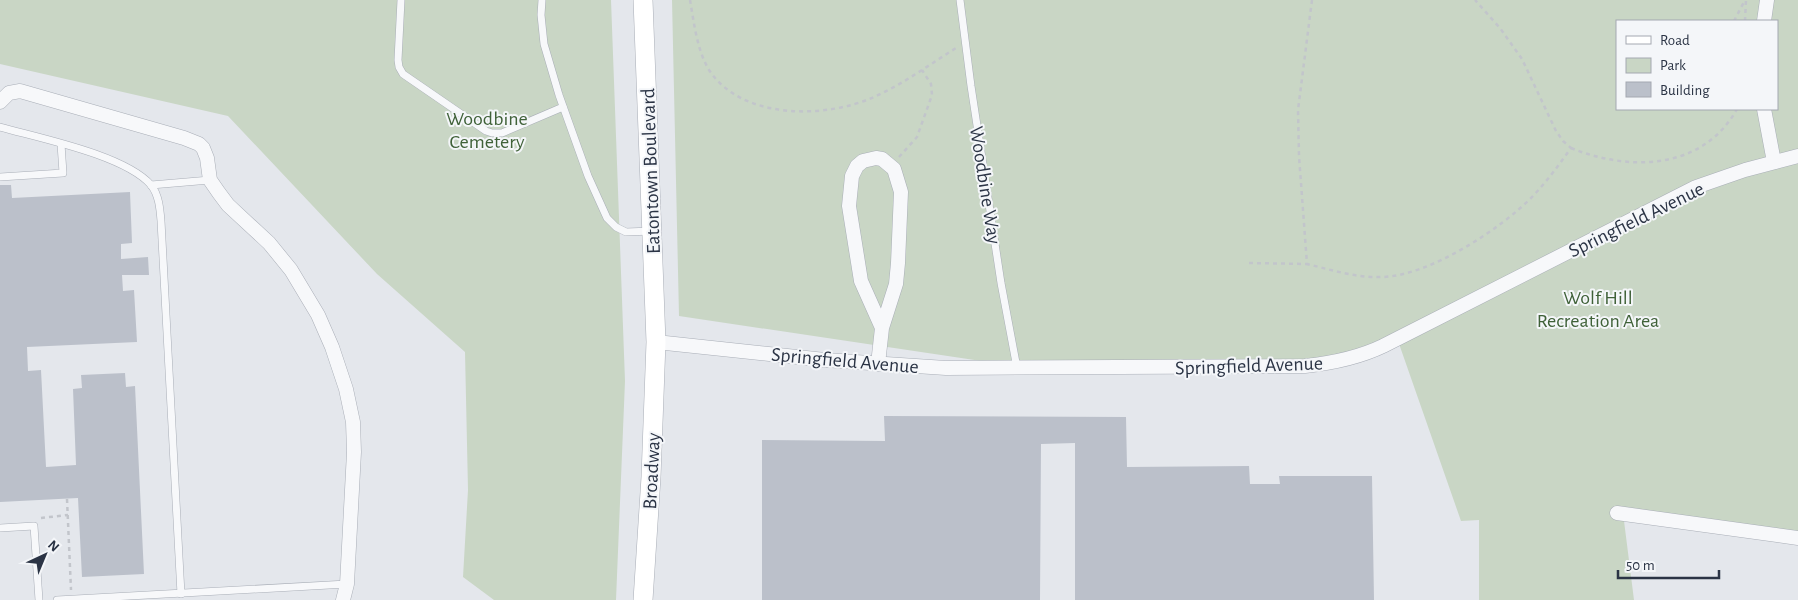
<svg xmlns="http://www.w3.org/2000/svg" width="1798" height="600" viewBox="0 0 1798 600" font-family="'Alegreya Sans',sans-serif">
	<rect width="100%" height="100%" fill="#e4e7ec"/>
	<g fill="#c9d6c5" fill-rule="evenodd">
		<path d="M0 0H611L625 381 616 600H494L463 577 468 490 465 352 377 274 228 116 0 64Z"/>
		<path d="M672 0H1798V538L1623 513 1634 600H1479V520L1461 521 1397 338 1325 362 1022 367 679 316ZM1617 21H1777V109H1617Z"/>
	</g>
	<g fill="#bbc0ca">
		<path d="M0 185H11L12 198 130 192 132 243 121 244V259L148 257 149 275H122L123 291 134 290 137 342 27 347 28 371 41 370 46 467 76 465 73 389 82 388 81 375 125 373 126 387 135 386 144 574 82 577 78 498 0 502Z"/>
		<path d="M884 416 1126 417 1127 467 1249 466 1250 484H1280L1279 476H1372L1374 600H1075V443L1041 444 1040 600H762V440L885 441Z"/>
	</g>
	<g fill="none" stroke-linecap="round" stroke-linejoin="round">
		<g stroke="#a9aeb7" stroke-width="8">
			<g id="lane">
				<path d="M401 0 398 60 399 67 403 74 486 131 492 133H502L563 107"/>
				<path d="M542 0 541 15 544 44 559 95 588 176 607 218 616 227 626 232 652 231"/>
				<path d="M960 0 971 86 1001 283 1017 368"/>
				<path d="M0 127C39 138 125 155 151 185 159 195 160 209 161 221L181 594"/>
				<path d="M0 177 63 173 61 144"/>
				<path d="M151 185 210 180"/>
				<path d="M0 528 34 526 39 600"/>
				<path d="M57 600 347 584"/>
			</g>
		</g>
		<g stroke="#a9aeb7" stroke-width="15">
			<g id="street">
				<path d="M1764 21 1767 0"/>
				<path d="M0 102 9 93 20 91 184 138 199 144 203 148 207 158 210 180 219 193 228 205 269 243 291 270 318 315 332 347 346 389 353 422 354 452 347 584 343 600"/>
				<path d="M1764 109 1774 162"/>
				<path d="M656 342 825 360 946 368 1305 366C1333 363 1358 358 1383 346L1696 187 1745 170 1798 156"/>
				<path d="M878 364 882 328 896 284 898 263 901 192 894 169 882 159 876 158 863 161 857 166 852 176 849 206 861 281 882 328"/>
				<path d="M1617 513 1798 538"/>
			</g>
		</g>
		<g stroke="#a9aeb7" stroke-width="20">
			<path id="secondary" d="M643 0 656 342 651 477 643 600"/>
		</g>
		<g stroke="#c2c5cb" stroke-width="2.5" stroke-dasharray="4 4" stroke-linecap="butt">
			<path d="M690 0C694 23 697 50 709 70 742 120 825 119 874 97 903 84 929 65 956 48"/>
			<path d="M1312 0 1298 110 1299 156 1307 264C1332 270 1356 278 1382 277 1429 276 1501 229 1533 196 1547 181 1559 165 1571 148L1563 141 1556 131 1522 59 1500 28 1475 0"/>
			<path d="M1734 21 1745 0"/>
			<path d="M1745 21 1746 0"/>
			<path d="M1571 148C1630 172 1703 170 1737 109"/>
			<path d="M899 157 917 137 932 95 931 84 922 70"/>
			<path d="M1249 263 1307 264"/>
			<path d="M67 499 71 590"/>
			<path d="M41 518 68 515"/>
		</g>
		<use href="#lane" stroke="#f7f8fa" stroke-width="7"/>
		<use href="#street" stroke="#f7f8fa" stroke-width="14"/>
		<use href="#secondary" stroke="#fff" stroke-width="19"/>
	</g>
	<g text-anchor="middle" stroke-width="4" stroke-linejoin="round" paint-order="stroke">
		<g font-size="20" fill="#3f6138" stroke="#f4f6f9">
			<text x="487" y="125">Woodbine<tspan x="487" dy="23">Cemetery</tspan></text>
			<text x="1598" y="304">Wolf Hill<tspan x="1598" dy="23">Recreation Area</tspan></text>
		</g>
		<g font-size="20" fill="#2b3445" stroke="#f4f6f9">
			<text transform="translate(650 171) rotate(-92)" y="7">Eatontown Boulevard</text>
			<text transform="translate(986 185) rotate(81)" y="7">Woodbine Way</text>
			<text transform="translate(1636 219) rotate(-26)" y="7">Springfield Avenue</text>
			<text transform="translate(845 360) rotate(5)" y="7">Springfield Avenue</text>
			<text transform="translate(1249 365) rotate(-2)" y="7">Springfield Avenue</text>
			<text transform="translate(651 471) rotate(-87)" y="7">Broadway</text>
		</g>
	</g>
	<rect x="1616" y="20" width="162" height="90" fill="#f4f6f9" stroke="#a4a8b1"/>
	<rect x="1626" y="36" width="25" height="8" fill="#ffffff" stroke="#a4a8b1"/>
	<text x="1660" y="45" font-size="15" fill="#2b3445">Road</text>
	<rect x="1626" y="58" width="25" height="15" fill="#c9d6c5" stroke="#a4a8b1"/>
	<text x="1660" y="70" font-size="15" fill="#2b3445">Park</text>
	<rect x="1626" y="82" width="25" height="15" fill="#bbc0ca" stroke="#a4a8b1"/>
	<text x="1660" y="95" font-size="15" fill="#2b3445">Building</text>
	<g transform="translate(45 555) rotate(44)" stroke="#f4f6f9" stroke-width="4" paint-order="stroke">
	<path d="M0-4L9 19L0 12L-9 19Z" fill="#2b3445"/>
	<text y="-8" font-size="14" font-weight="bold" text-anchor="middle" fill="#2b3445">N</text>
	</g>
	<path d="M1618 570v8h101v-8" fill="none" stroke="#2b3445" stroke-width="2.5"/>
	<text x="1626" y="570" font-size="15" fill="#2b3445" stroke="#f4f6f9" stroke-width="4" paint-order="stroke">50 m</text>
</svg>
